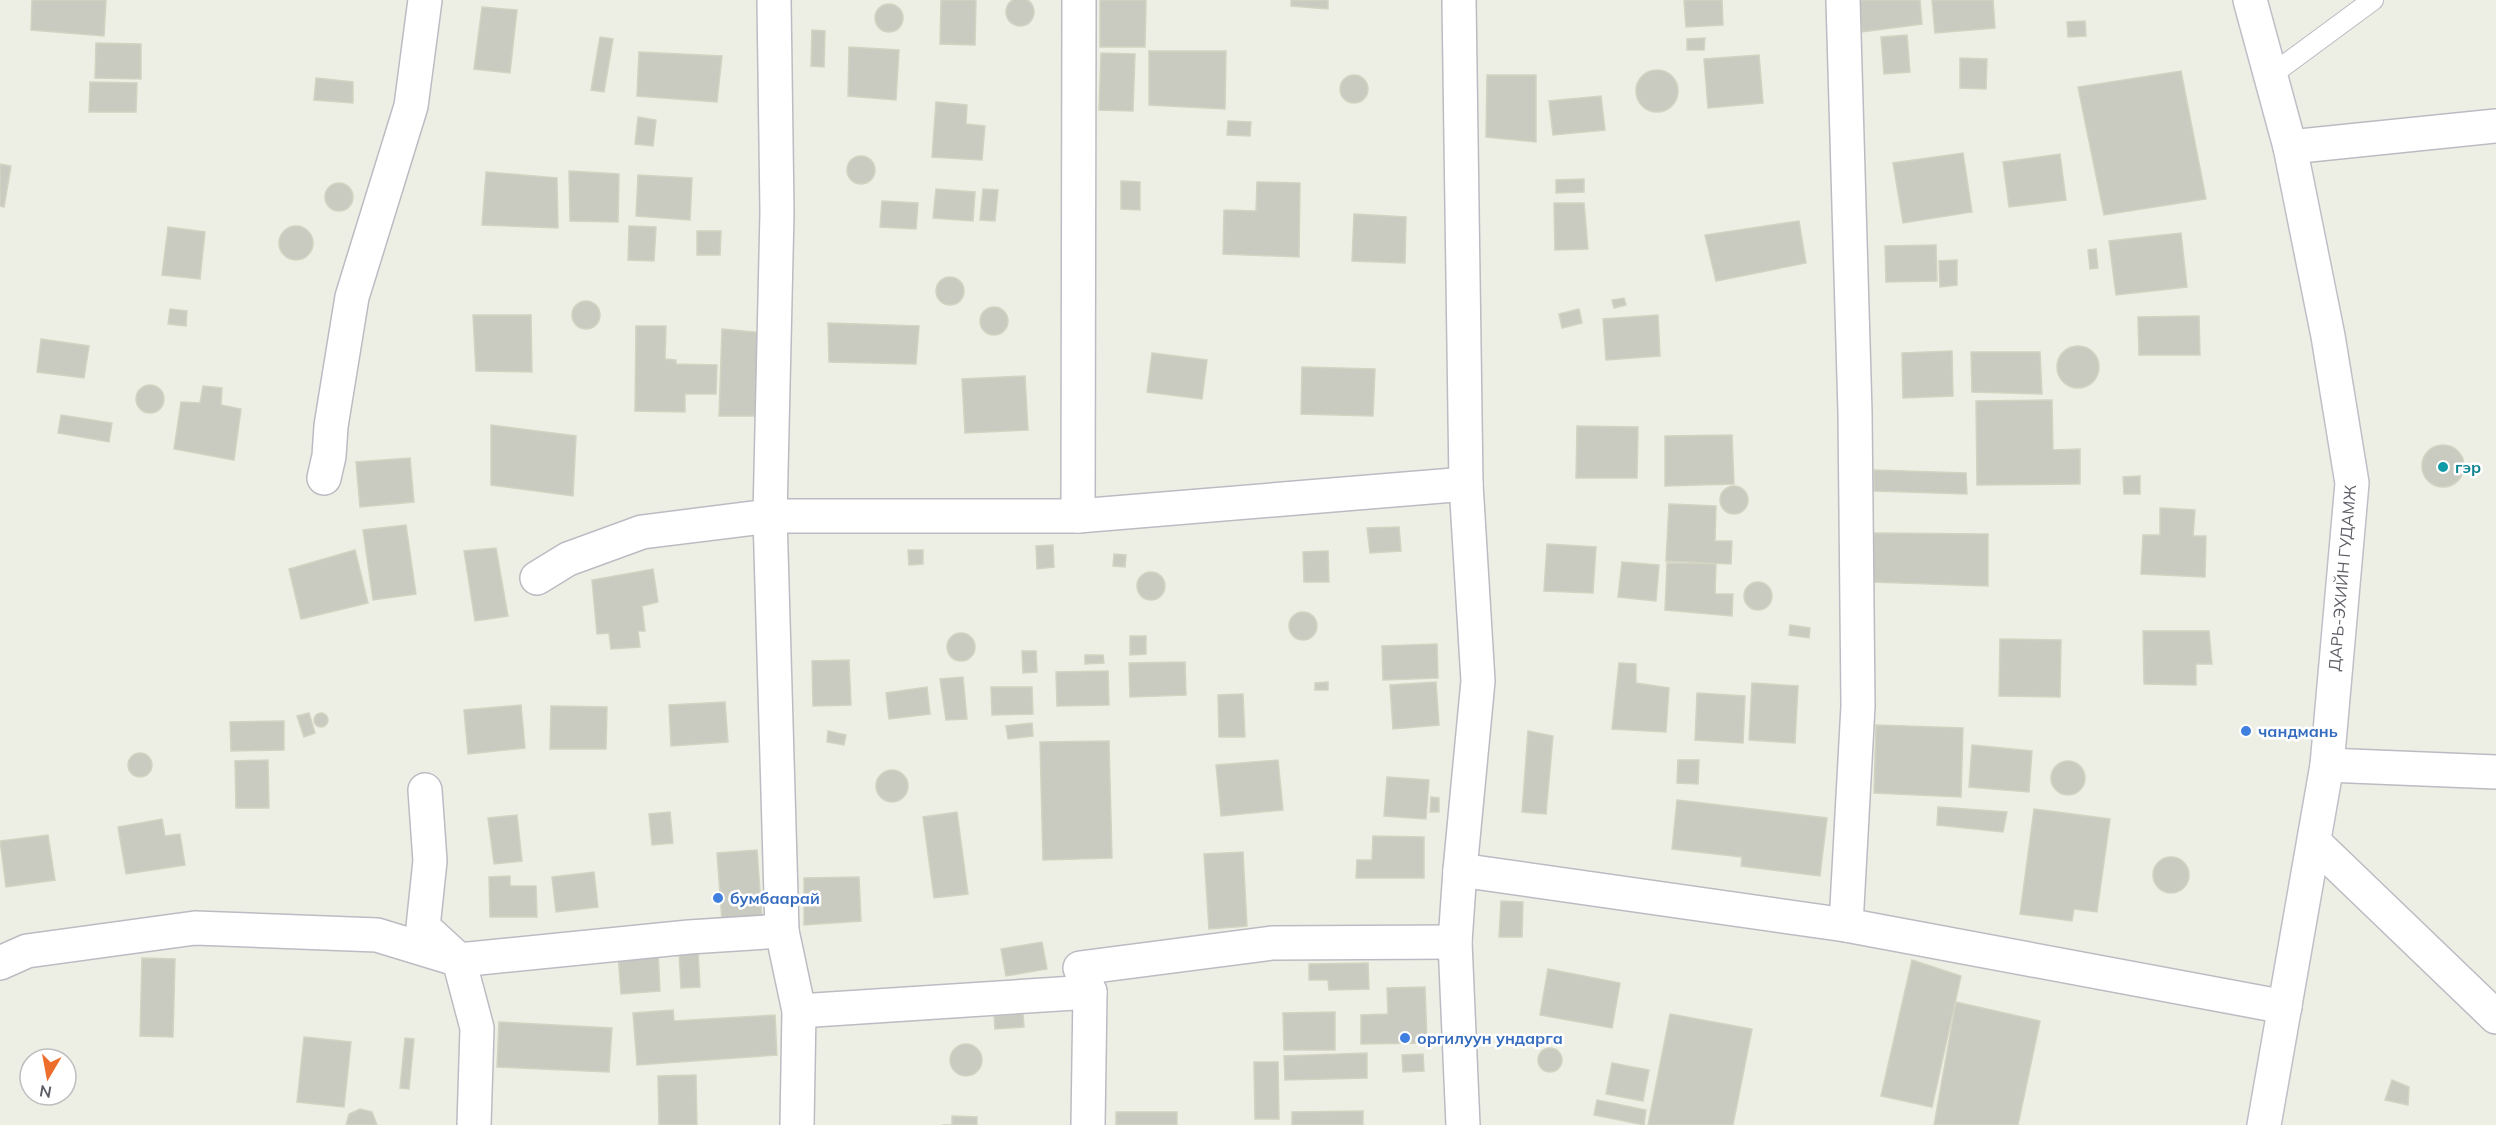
<svg xmlns="http://www.w3.org/2000/svg" width="2496" height="1125" viewBox="0 0 2496 1125" font-family="Mulish,sans-serif">
	<rect width="100%" height="100%" fill="#eeefe4"/>
	<g fill="#c9cac0" stroke="#d3d3c2" stroke-width="1.5">
		<circle cx="1020" cy="12" r="14"/>
		<path d="M32 0H106L104 36 31 30Z"/>
		<path d="M941 0H976L975 45 940 44Z"/>
		<path d="M1100 0H1146L1145 47H1100Z"/>
		<path d="M1291 0H1328V9L1291 6Z"/>
		<path d="M1684 0H1722L1723 25 1686 27Z"/>
		<path d="M1860 0H1920L1922 24 1862 32Z"/>
		<path d="M1932 0H1993L1995 28 1935 33Z"/>
		<circle cx="889" cy="18" r="14"/>
		<path d="M482 7 517 10 510 73 474 69Z"/>
		<path d="M2085 21 2086 36 2068 37 2067 22Z"/>
		<path d="M812 30 825 31 824 67 811 66Z"/>
		<path d="M1907 35 1910 72 1884 74 1881 37Z"/>
		<path d="M600 37 613 39 604 92 591 90Z"/>
		<path d="M1705 38 1704 50H1687V39Z"/>
		<path d="M96 43 141 44V79L95 78Z"/>
		<path d="M849 47 899 50 896 100 848 96Z"/>
		<path d="M1149 51H1226L1225 109 1149 105Z"/>
		<path d="M639 52 722 56 717 102 637 96Z"/>
		<path d="M1101 53 1135 54 1133 111 1099 110Z"/>
		<path d="M1759 55 1763 103 1708 108 1704 59Z"/>
		<path d="M1960 58 1987 59 1986 89 1960 88Z"/>
		<circle cx="1657" cy="91" r="21"/>
		<path d="M2181 71 2206 199 2104 215 2078 87Z"/>
		<path d="M1487 75H1536V142L1486 137Z"/>
		<circle cx="1354" cy="89" r="14"/>
		<path d="M316 78 353 82V103L314 100Z"/>
		<path d="M90 82 137 83 136 112H89Z"/>
		<path d="M1601 96 1605 130 1553 135 1549 101Z"/>
		<path d="M936 102 967 105 966 124 985 126 982 160 932 157Z"/>
		<path d="M638 117 656 120 653 146 635 144Z"/>
		<path d="M1228 121 1251 122 1250 136 1227 135Z"/>
		<path d="M1963 153 1972 212 1903 223 1893 163Z"/>
		<path d="M2060 154 2066 200 2009 207 2003 162Z"/>
		<circle cx="861" cy="170" r="14"/>
		<path d="M0 164 11 166 4 207 0 206Z"/>
		<path d="M569 171 619 174 618 222 570 221Z"/>
		<path d="M486 172 557 178 558 228 482 225Z"/>
		<path d="M638 175 692 178 690 220 636 216Z"/>
		<path d="M1584 179V192L1556 193V180Z"/>
		<path d="M1121 181 1140 182V210L1121 209Z"/>
		<path d="M1257 182 1300 183 1299 257 1223 254 1224 210 1256 211Z"/>
		<circle cx="339" cy="197" r="14"/>
		<path d="M936 189 975 192 973 221 933 218Z"/>
		<path d="M983 189 998 190 995 221 980 220Z"/>
		<path d="M882 201 918 203 916 229 880 227Z"/>
		<path d="M1554 203H1584L1588 249 1555 250Z"/>
		<path d="M1354 214 1406 217 1405 263 1352 261Z"/>
		<path d="M1799 221 1806 263 1716 281 1705 235Z"/>
		<circle cx="296" cy="243" r="17"/>
		<path d="M629 226 656 227 654 261 628 260Z"/>
		<path d="M168 227 205 232 200 279 162 275Z"/>
		<path d="M697 231H721L720 255H697Z"/>
		<path d="M2181 233 2187 287 2116 295 2109 241Z"/>
		<path d="M1936 245 1937 281 1886 282 1885 246Z"/>
		<path d="M2096 249 2098 268 2090 269 2088 250Z"/>
		<path d="M1957 260V285L1940 287 1939 261Z"/>
		<circle cx="950" cy="291" r="14"/>
		<path d="M1624 298 1626 305 1614 308 1612 300Z"/>
		<circle cx="586" cy="315" r="14"/>
		<circle cx="994" cy="321" r="14"/>
		<path d="M170 309 187 311 186 326 168 324Z"/>
		<path d="M1579 309 1582 323 1562 328 1559 314Z"/>
		<path d="M473 315H531L532 372 476 371Z"/>
		<path d="M1658 315 1660 356 1606 360 1603 319Z"/>
		<path d="M2199 316 2200 355H2139L2138 317Z"/>
		<path d="M828 323 919 326 916 364 829 362Z"/>
		<path d="M636 326H666L665 359 676 360V364L717 365 716 394H685V412L635 411Z"/>
		<path d="M722 329 764 333 760 416H719Z"/>
		<path d="M41 339 89 346 84 378 37 372Z"/>
		<circle cx="2078" cy="367" r="21"/>
		<path d="M1952 351 1953 396 1903 398 1902 353Z"/>
		<path d="M1971 352H2040L2042 394 1972 392Z"/>
		<path d="M1152 353 1207 360 1202 399 1147 392Z"/>
		<path d="M1302 367 1375 369 1373 416 1301 414Z"/>
		<path d="M1025 376 1028 430 965 433 962 379Z"/>
		<circle cx="150" cy="399" r="14"/>
		<path d="M203 386 222 388 221 405 241 409 234 460 174 449 181 402 200 403Z"/>
		<path d="M2052 400 2053 450 2080 449V484L1977 485 1976 401Z"/>
		<path d="M61 415 112 423 109 442 58 433Z"/>
		<path d="M491 425 576 436 573 496 491 485Z"/>
		<path d="M1577 426 1638 427 1637 478H1576Z"/>
		<path d="M1732 435 1734 484 1665 486V436Z"/>
		<circle cx="2443" cy="466" r="21"/>
		<path d="M410 458 414 502 360 507 356 462Z"/>
		<path d="M1874 470 1966 473 1967 494 1874 491Z"/>
		<path d="M2140 476V494H2124L2123 477Z"/>
		<circle cx="1734" cy="500" r="14"/>
		<path d="M1669 504 1716 506 1715 541H1732L1731 564 1666 561Z"/>
		<path d="M2160 508 2195 510 2193 536H2206L2205 577 2141 574 2143 535H2160Z"/>
		<path d="M406 525 416 594 373 600 363 530Z"/>
		<path d="M1399 527 1401 551 1370 553 1367 528Z"/>
		<path d="M1874 533 1988 534V586L1873 582Z"/>
		<path d="M1547 544 1596 547 1593 593 1544 591Z"/>
		<path d="M1053 545 1054 567 1037 569 1036 546Z"/>
		<path d="M496 548 508 616 475 621 464 551Z"/>
		<path d="M355 550 368 603 301 619 289 569Z"/>
		<path d="M908 550H923V564L909 565Z"/>
		<path d="M1328 551 1329 582H1304L1303 552Z"/>
		<path d="M1114 554 1126 555 1125 567 1113 566Z"/>
		<path d="M1622 562 1659 565 1656 601 1618 597Z"/>
		<path d="M1667 563 1716 564 1715 594H1733L1732 616 1665 610Z"/>
		<path d="M653 569 658 602 642 606 645 631H638L640 647 611 649 609 633 597 634 592 580Z"/>
		<circle cx="1151" cy="586" r="14"/>
		<circle cx="1758" cy="596" r="14"/>
		<circle cx="1303" cy="626" r="14"/>
		<path d="M1790 625 1810 628 1809 638 1789 635Z"/>
		<path d="M2143 631H2209L2212 664H2196V685L2144 684Z"/>
		<circle cx="961" cy="647" r="14"/>
		<path d="M1130 636H1146V654L1130 655Z"/>
		<path d="M2000 639 2061 640 2060 697 1999 696Z"/>
		<path d="M1437 644 1438 678 1383 680 1382 646Z"/>
		<path d="M1022 651H1036L1037 672 1023 673Z"/>
		<path d="M1085 655H1103L1104 663 1085 664Z"/>
		<path d="M849 660 851 705 813 706 812 661Z"/>
		<path d="M1185 662 1186 695 1130 697 1129 663Z"/>
		<path d="M1619 663 1636 664V683L1669 688 1666 732 1612 729Z"/>
		<path d="M1108 671 1109 705 1057 706 1056 672Z"/>
		<path d="M963 677 967 719 946 720 940 679Z"/>
		<path d="M1328 682V690H1315V683Z"/>
		<path d="M1436 682 1439 725 1393 729 1390 685Z"/>
		<path d="M1752 683 1798 686 1795 743 1749 740Z"/>
		<path d="M927 687 930 714 889 719 886 693Z"/>
		<path d="M991 687H1032L1033 714 992 715Z"/>
		<path d="M1697 693 1745 696 1743 743 1695 740Z"/>
		<path d="M1243 694 1245 737H1219L1218 695Z"/>
		<path d="M725 702 728 742 671 746 669 705Z"/>
		<path d="M521 705 525 748 468 754 464 710Z"/>
		<path d="M551 706 607 707 606 749H550Z"/>
		<path d="M309 713 315 733 304 737 297 716Z"/>
		<circle cx="321" cy="720" r="7"/>
		<path d="M284 721V750L231 751 230 722Z"/>
		<path d="M1032 723 1033 736 1008 739 1006 726Z"/>
		<path d="M1876 725 1963 728 1961 797 1874 793Z"/>
		<path d="M828 731 846 735 844 745 827 742Z"/>
		<path d="M1528 731 1553 736 1546 814 1522 812Z"/>
		<path d="M1109 741 1112 858 1043 860 1040 742Z"/>
		<path d="M1972 745 2032 751 2029 792 1969 787Z"/>
		<circle cx="140" cy="765" r="12"/>
		<path d="M268 760 269 808H236L235 761Z"/>
		<path d="M1278 760 1283 810 1221 816 1216 765Z"/>
		<path d="M1678 760H1699L1698 784 1677 783Z"/>
		<circle cx="2068" cy="778" r="17"/>
		<circle cx="892" cy="786" r="16"/>
		<path d="M1387 777 1429 780 1426 819 1384 816Z"/>
		<path d="M1431 797 1439 798V812H1430Z"/>
		<path d="M1677 800 1827 818 1820 876 1741 866 1742 857 1672 849Z"/>
		<path d="M1938 807 2007 812 2003 832 1937 825Z"/>
		<path d="M2034 809 2110 819 2097 912 2074 909 2072 921 2020 914Z"/>
		<path d="M670 812 673 843 652 845 649 814Z"/>
		<path d="M957 812 968 894 934 898 923 817Z"/>
		<path d="M517 815 522 861 494 864 488 818Z"/>
		<path d="M162 819 165 836 180 834 185 865 126 874 118 827Z"/>
		<path d="M48 835 55 880 6 887 0 841Z"/>
		<path d="M1373 836 1424 837V878H1356L1357 860H1372Z"/>
		<path d="M757 850 762 918 722 921 717 853Z"/>
		<path d="M1243 852 1247 926 1209 929 1204 854Z"/>
		<circle cx="2171" cy="875" r="18"/>
		<path d="M594 872 598 907 556 912 552 877Z"/>
		<path d="M510 876V886H536L537 917H490L489 877Z"/>
		<path d="M859 877 861 921 804 925V878Z"/>
		<path d="M1501 901 1523 902 1522 937H1499Z"/>
		<path d="M1042 942 1047 969 1006 976 1001 949Z"/>
		<path d="M658 951 660 991 621 994 618 954Z"/>
		<path d="M698 951 700 987 681 988 679 953Z"/>
		<path d="M142 958 175 959 173 1037 140 1036Z"/>
		<path d="M1912 960 1961 976 1932 1107 1881 1096Z"/>
		<path d="M1368 963 1369 989 1329 990 1328 980H1309V964Z"/>
		<path d="M1548 969 1620 983 1612 1028 1540 1015Z"/>
		<path d="M1425 987 1427 1043 1361 1044V1015L1388 1014 1387 988Z"/>
		<path d="M1956 1002 2040 1021 2018 1125H1934Z"/>
		<path d="M673 1010 674 1021 775 1015 777 1055 637 1065 633 1013Z"/>
		<path d="M1335 1012V1050H1284L1283 1013Z"/>
		<path d="M1023 1014 1024 1027 995 1029 994 1016Z"/>
		<path d="M1670 1014 1752 1029 1733 1125H1648Z"/>
		<path d="M499 1022 612 1028 609 1072 497 1067Z"/>
		<path d="M304 1037 351 1042 344 1107 297 1102Z"/>
		<path d="M405 1038 414 1039 409 1089 400 1088Z"/>
		<circle cx="966" cy="1060" r="16"/>
		<circle cx="1550" cy="1060" r="12"/>
		<path d="M1367 1053V1078L1285 1080 1284 1056Z"/>
		<path d="M1423 1054 1424 1071 1403 1072 1402 1055Z"/>
		<path d="M1254 1062H1278L1279 1119H1255Z"/>
		<path d="M1612 1063 1649 1070 1643 1101 1606 1094Z"/>
		<path d="M696 1075 697 1125H659L658 1076Z"/>
		<path d="M2392 1080 2409 1087 2408 1105 2385 1100Z"/>
		<path d="M1597 1100 1646 1110 1644 1125 1594 1115Z"/>
		<path d="M360 1109 372 1112 377 1125H346L349 1114Z"/>
		<path d="M1363 1111V1125H1292V1112Z"/>
		<rect x="1116" y="1112" width="61" height="13"/>
		<path d="M952 1116 977 1117V1125H942H952Z"/>
	</g>
	<g fill="none" stroke-linecap="round" stroke-linejoin="round">
		<g stroke="#bbbcc3" stroke-width="22">
			<path id="lane" d="M2270 76 2373 0"/>
		</g>
		<g stroke="#bbbcc3" stroke-width="36">
			<g id="street">
				<path d="M774 0 777 212 770 516H1078L1466 484"/>
				<path d="M1459 0 1466 484 1478 681 1460 870 1846 925 2285 1007"/>
				<path d="M1843 0 1855 412 1858 706 1846 925"/>
				<path d="M2290 147 2496 126"/>
				<path d="M324 478 329 456 331 426 352 297 411 106 425 0"/>
				<path d="M1078 516 1079 0"/>
				<path d="M537 578 568 559 642 532 770 516 782 931 799 1011 797 1125"/>
				<path d="M2327 765 2496 772"/>
				<path d="M425 790 430 861 423 927 459 960 477 1028 474 1125"/>
				<path d="M2315 843 2496 1017"/>
				<path d="M1460 870 1455 942 1463 1125"/>
				<path d="M0 963 27 951 195 928 377 935 459 960 689 937 782 931"/>
				<path d="M799 1011 1090 992"/>
				<path d="M1088 1125 1090 992 1080 968 1272 943 1455 942"/>
			</g>
		</g>
		<g stroke="#bebfc7" stroke-width="36">
			<path id="secondary" d="M2250 0 2290 147 2328 336 2352 483 2327 765 2264 1125"/>
		</g>
		<use href="#lane" stroke="#fff" stroke-width="20"/>
		<use href="#street" stroke="#fff" stroke-width="33"/>
		<use href="#secondary" stroke="#fff" stroke-width="33"/>
	</g>
	<circle fill="#0f9aa8" stroke="#fff" stroke-width="2" cx="2443" cy="467" r="6"/>
	<g fill="#3f7fe0" stroke="#fff" stroke-width="2">
		<circle cx="2246" cy="731" r="6"/>
		<circle cx="718" cy="898" r="6"/>
		<circle cx="1405" cy="1038" r="6"/>
	</g>
	<g text-anchor="middle" stroke-width="5" stroke-linejoin="round" paint-order="stroke">
		<g font-size="16" font-weight="bold" fill="#0d838f" stroke="#fff" text-anchor="start">
			<text x="2455" y="473">гэр</text>
		</g>
		<g font-size="16" fill="#5c5d65" stroke="#fff">
			<text transform="translate(2342 578) rotate(-85)" y="6">ДАРЬ-ЭХИЙН ГУДАМЖ</text>
		</g>
		<g font-size="16" font-weight="bold" fill="#366cbe" stroke="#fff" text-anchor="start">
			<text x="2258" y="737">чандмань</text>
			<text x="730" y="904">бумбаарай</text>
			<text x="1417" y="1044">оргилуун ундарга</text>
		</g>
	</g>
	<g transform="translate(48 1077) rotate(190)"><circle r="28" fill="#ffffff" stroke="#bebec1" stroke-width="1.5"/>
	<path d="M0-4.5L10 22L0 15L-10 22Z" fill="#ed6e2b"/>
	<text y="-9" font-size="16" font-weight="bold" text-anchor="middle" fill="#5c5d65">N</text>
	</g>
</svg>
